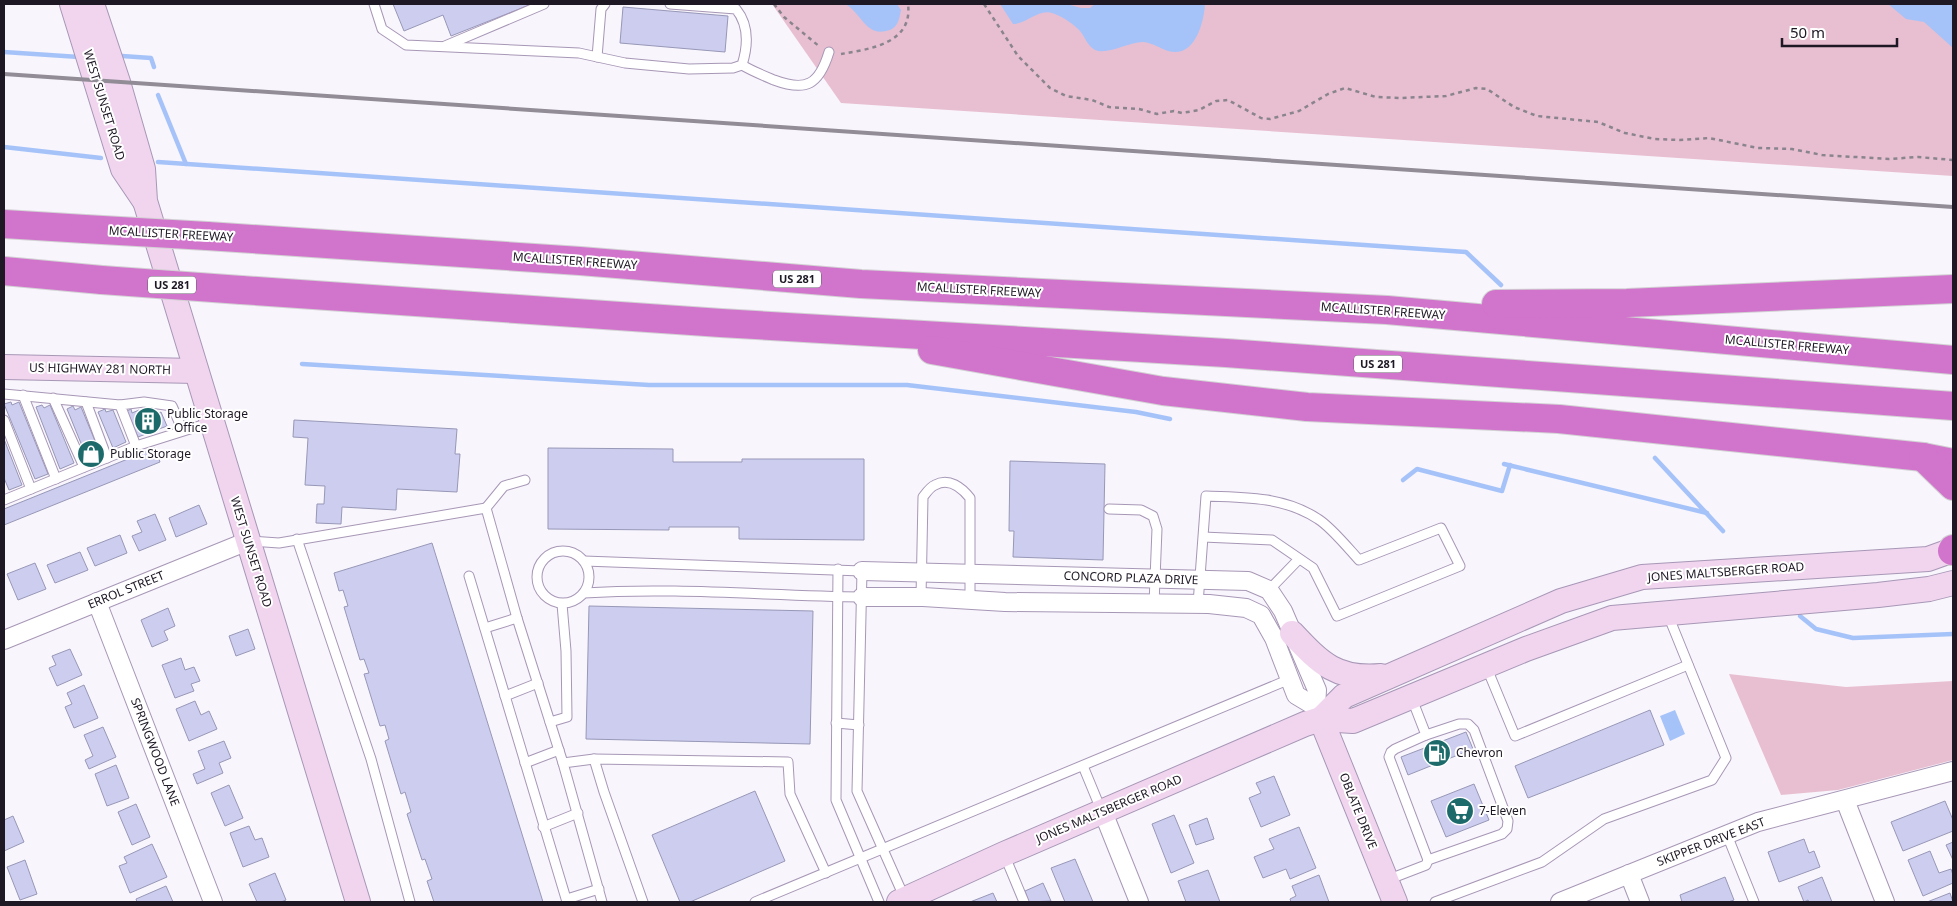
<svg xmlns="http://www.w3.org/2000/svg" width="1957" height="906" viewBox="0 0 1957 906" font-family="'Noto Sans',sans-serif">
	<rect width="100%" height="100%" fill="#f8f5fc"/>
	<g fill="#e8bfd0">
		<path d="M772 4H1953V176L841 103Z"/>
		<path d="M1729 674 1846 687 1953 681V760L1838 790 1781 795Z"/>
	</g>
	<g fill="#a6c3f9">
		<path d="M845 4H897L901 10C899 20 898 29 886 31 865 36 861 12 845 4Z"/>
		<path d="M1000 4H1067L1081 8H1090L1095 4H1205C1204 22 1195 59 1168 51 1159 48 1153 43 1143 42 1129 42 1113 53 1098 51 1087 48 1085 35 1078 29 1071 22 1061 16 1052 13 1038 9 1027 24 1013 24Z"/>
		<path d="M1888 4H1953V48L1924 22 1906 19Z"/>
		<path d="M1675 710 1685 734 1670 741 1660 716Z"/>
	</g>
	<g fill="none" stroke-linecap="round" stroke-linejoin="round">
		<g stroke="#a6c3f9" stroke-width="4.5">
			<path d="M4 52 79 57"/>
			<path d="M122 56 151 58 154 67"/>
			<path d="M158 95 186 164"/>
			<path d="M4 147 101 158"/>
			<path d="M158 162 1466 252 1501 285"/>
			<path d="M302 364 649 385H907L1136 412 1170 419"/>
			<path d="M1655 458 1723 531"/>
			<path d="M1504 464 1707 513"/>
			<path d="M1403 480 1417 469 1502 491 1510 465"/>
			<path d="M1800 616 1816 629 1853 638 1953 634"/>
		</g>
	</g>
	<g fill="#cdcdf0" stroke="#9797b7">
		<path d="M393 4H532L451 36 443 15 404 31Z"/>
		<path d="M623 7 728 16 725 52 620 43Z"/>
		<path d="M11 402 12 405 19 402 48 474 35 479 4 404Z"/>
		<path d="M42 405 44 408 50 405 74 463 60 469 36 407Z"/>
		<path d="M73 406 75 410 81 407 100 453 87 458 67 409Z"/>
		<path d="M105 409 106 412 113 410 126 442 113 448 98 412Z"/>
		<path d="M131 409 132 413 139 410 141 417 154 412 155 415 161 412 167 426 138 437 127 411Z"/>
		<path d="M294 420 457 429 455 454H460L457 492 397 489 396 510 342 507 341 524 316 523 317 504H324L325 486 305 485 308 438 293 437Z"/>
		<path d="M4 439 22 485 9 490 4 478Z"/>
		<path d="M155 448 160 462 4 525V509Z"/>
		<path d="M548 448 673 449V462H742V459H864V540L739 539V527H669V530L548 529Z"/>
		<path d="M1010 461 1105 464 1103 560 1013 557 1014 531H1009Z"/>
		<path d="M199 505 207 524 176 537 169 518Z"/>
		<path d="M155 514 166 540 139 551 132 536 142 532 137 521Z"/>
		<path d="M120 535 127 553 95 566 87 548Z"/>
		<path d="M432 543 543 902H434L427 881 432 879 425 859 422 860 407 814 411 812 405 792 401 794 385 741 389 739 385 725 380 726 364 674 369 673 364 659 360 660 344 607 348 606 343 590 339 591 334 573Z"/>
		<path d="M80 552 88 570 55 583 47 565Z"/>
		<path d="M35 563 46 589 18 600 7 574Z"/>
		<path d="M589 606 813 611 810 744 586 739Z"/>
		<path d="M168 608 175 626 164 631 168 640 152 647 141 620Z"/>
		<path d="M248 629 255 649 236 656 229 636Z"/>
		<path d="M70 649 82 675 57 686 49 668 56 665 52 656Z"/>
		<path d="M181 658 185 670 194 667 200 681 191 684 194 691 175 698 162 665Z"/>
		<path d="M84 685 98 718 74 728 65 707 72 704 67 693Z"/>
		<path d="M195 701 201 715 209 711 217 729 189 741 176 709Z"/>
		<path d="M1650 710 1664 745 1528 798 1515 766Z"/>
		<path d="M103 727 116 757 89 769 85 760 93 756 84 735Z"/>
		<path d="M1466 732 1473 749 1408 775 1401 757Z"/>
		<path d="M224 741 231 758 219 763 223 773 197 784 193 774 205 769 198 751Z"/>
		<path d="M116 765 129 798 107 806 95 774Z"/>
		<path d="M1274 776 1290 815 1261 827 1249 798 1261 793 1256 783Z"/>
		<path d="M1474 784 1489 820 1446 837 1431 801Z"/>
		<path d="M229 785 243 818 225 826 211 793Z"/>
		<path d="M755 791 785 861 690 902H680L652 835Z"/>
		<path d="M1945 801 1953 820V831L1903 851 1891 822Z"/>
		<path d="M136 804 150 837 132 845 118 812Z"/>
		<path d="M1174 815 1194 863 1171 873 1152 824Z"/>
		<path d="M13 816 24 842 4 851V820Z"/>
		<path d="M1207 818 1214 839 1196 845 1189 825Z"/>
		<path d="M249 826 255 840 262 838 269 857 243 867 230 833Z"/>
		<path d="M1299 827 1316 868 1290 879 1286 869 1263 878 1254 857 1274 849 1269 839Z"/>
		<path d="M1804 839 1809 853 1814 851 1820 867 1779 882 1768 852Z"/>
		<path d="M1953 842V860L1946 845Z"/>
		<path d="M152 844 167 877 130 893 119 866 127 863 124 857Z"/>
		<path d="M1930 851 1939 873 1951 869 1953 875V883L1923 896 1908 860Z"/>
		<path d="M1075 859 1093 902H1065L1051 868Z"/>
		<path d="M25 860 37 894 20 900 7 867Z"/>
		<path d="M1208 870 1220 902H1186L1178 881Z"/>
		<path d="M275 873 286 900 281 902H257L249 884Z"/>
		<path d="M1319 875 1329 902H1291L1290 899 1296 896 1292 886Z"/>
		<path d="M1725 877 1734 900 1728 902H1682L1680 895Z"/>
		<path d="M1822 877 1832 902H1809L1808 900 1804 902 1798 887Z"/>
		<path d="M1043 883 1051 901 1029 902 1025 891Z"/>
		<path d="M166 886 173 902H137L136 899Z"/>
		<path d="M993 893 997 902H970Z"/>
		<path d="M1950 893 1953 902H1927Z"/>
	</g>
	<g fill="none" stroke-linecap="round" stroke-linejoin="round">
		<g stroke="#a797b6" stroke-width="11">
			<g id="lane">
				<path d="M374 4 382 29 406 45 579 53 625 63 689 69 733 68 742 65C748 46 749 25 736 9L670 4"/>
				<path d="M445 46 544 4"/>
				<path d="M597 57 601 9 605 4"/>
				<path d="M742 65C752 71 762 75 774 80 806 92 819 85 829 52"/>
				<path d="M4 394 120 405"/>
				<path d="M23 395 56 479"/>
				<path d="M53 398 84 467"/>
				<path d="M86 402 107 458"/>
				<path d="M4 420 31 489"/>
				<path d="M183 431 172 406 144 402 120 405 136 446 212 422"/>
				<path d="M4 500 136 446"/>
				<path d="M486 508 504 486 525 480"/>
				<path d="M1109 509 1141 510 1153 516 1157 529 1154 604"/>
				<path d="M297 539 371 759 410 902"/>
				<path d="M249 541 279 543 486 508 517 618 563 763"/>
				<circle cx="563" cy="577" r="26"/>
				<path d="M584 561 862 571 857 791 905 899"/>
				<path d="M838 569 836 800 879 902"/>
				<path d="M469 576 567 902"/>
				<path d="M1269 590 1299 559"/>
				<path d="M584 593C677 587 769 596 862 597"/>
				<path d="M921 597 923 497C926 493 930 487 935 485 949 477 962 488 970 498V600"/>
				<path d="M1198 604 1206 496C1245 497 1285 497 1318 519 1331 527 1348 548 1359 560L1441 528 1460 566 1337 616 1313 568 1272 540 1203 537"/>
				<path d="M485 628 517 618"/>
				<path d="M1486 666 1515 736 1688 665"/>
				<path d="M505 696 538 683"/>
				<path d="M550 722 567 717 566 651 562 604"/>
				<path d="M836 723 859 725"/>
				<path d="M1426 735 1459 724H1468L1474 730 1508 821 1507 829 1502 834 1428 860"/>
				<path d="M594 759 563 763 602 902"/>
				<path d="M525 763 559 750"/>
				<path d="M1083 766 1102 812"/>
				<path d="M543 827 578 813"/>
				<path d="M1727 835 1754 902"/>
				<path d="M1004 854 1024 902"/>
				<path d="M1387 880 1426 865 1428 860 1389 757 1391 752 1395 749 1426 735 1412 699"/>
				<path d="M567 899 599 889"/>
				<path d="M643 902 604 792 594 759 788 762 790 794 826 873"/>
				<path d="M755 902 1290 679"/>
				<path d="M1435 902 1542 862 1604 819 1712 780 1726 758 1668 615"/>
			</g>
		</g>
		<g stroke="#a797b6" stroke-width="20">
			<g id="street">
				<path d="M862 571 1248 581 1269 590 1283 611 1317 690 1316 707 1321 719"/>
				<path d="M862 597H923L1005 602 1209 604 1246 608 1261 615 1274 638 1296 695 1316 707"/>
				<path d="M97 602 213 902"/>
				<path d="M4 640 248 541"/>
				<path d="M1845 800 1885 902"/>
				<path d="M1103 812 1139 902"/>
				<path d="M1629 874 1640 902"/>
				<path d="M1560 902 1758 822 1953 771"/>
			</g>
		</g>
		<g stroke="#a797b6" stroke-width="26">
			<g id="secondary">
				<path d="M72 4 123 169 144 200"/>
				<path d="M92 4 118 82 143 169 145 201 358 902"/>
				<path d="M4 367 196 371"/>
				<path d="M1292 633C1321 664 1337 680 1381 676"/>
				<path d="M1321 719 1344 696 1561 601 1642 577 1928 559 1953 550"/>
				<path d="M1321 719 1395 902"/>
				<path d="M899 902 1004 854 1305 724 1321 719 1353 721 1526 649 1612 618 1878 595 1929 589 1953 583"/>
			</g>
		</g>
		<g stroke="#d2d1d3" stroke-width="30">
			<g id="highway">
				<path d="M4 224 85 229"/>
				<path d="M207 236 580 261 861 284 1387 310 1953 360"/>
				<path d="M4 271 102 280"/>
				<path d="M241 290 721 323 1226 353 1953 406"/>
				<path d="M1496 304 1627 303 1953 289"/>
				<path d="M932 350 1163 391 1307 407 1559 419 1923 457 1953 463"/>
				<path d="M1923 457 1953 486"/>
				<path d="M1952 551 1953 549"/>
			</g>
		</g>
		<g stroke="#89848e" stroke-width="2.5" stroke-dasharray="4 4" stroke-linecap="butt">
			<path d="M774 4 784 17 820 47"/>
			<path d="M984 4 1018 56 1050 88 1066 96 1092 100 1109 107 1139 109 1157 114 1174 111 1182 113 1199 110 1216 101 1228 100 1261 118 1270 119 1299 111 1328 94 1345 88 1376 97 1400 98 1446 96 1476 88 1487 89 1514 107 1537 116 1598 122 1625 133 1655 139 1680 140 1709 138 1758 148 1792 149 1822 155 1889 159 1918 157 1953 160"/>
			<path d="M841 54C871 49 913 43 908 4"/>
		</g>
		<use href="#lane" stroke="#fff" stroke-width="9"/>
		<use href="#street" stroke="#fff" stroke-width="18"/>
		<use href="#secondary" stroke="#f1d5ef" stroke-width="24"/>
		<use href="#highway" stroke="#d174cb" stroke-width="28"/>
		<path stroke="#918c96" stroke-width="4" d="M4 74 1953 207"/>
		<g stroke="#d2d1d3" stroke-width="30" stroke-linecap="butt">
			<g id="highway-bridge">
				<path d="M85 229 207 236"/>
				<path d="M102 280 241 290"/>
			</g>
		</g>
		<use href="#highway-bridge" stroke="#d174cb" stroke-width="28"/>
	</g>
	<defs>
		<g id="building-disc" transform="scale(1.4375)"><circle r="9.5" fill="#1d6a6b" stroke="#fff"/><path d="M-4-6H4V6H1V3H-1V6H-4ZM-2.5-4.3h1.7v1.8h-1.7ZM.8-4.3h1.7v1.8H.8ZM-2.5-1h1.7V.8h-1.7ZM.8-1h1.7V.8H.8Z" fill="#fff"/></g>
		<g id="shop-disc" transform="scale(1.4375)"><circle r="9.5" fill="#1d6a6b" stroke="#fff"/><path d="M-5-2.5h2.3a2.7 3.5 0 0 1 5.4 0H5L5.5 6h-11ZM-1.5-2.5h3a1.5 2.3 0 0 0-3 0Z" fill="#fff"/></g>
		<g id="fuel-disc" transform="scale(1.4375)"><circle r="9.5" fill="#1d6a6b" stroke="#fff"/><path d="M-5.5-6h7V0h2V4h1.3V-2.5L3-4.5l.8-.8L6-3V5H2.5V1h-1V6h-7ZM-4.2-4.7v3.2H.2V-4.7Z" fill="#fff"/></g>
		<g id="supermarket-disc" transform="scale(1.4375)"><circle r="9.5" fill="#1d6a6b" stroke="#fff"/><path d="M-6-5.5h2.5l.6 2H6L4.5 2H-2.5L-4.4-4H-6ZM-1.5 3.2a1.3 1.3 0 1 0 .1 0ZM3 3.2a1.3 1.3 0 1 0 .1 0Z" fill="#fff"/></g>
	</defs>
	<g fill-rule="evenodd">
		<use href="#building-disc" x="148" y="421"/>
		<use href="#shop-disc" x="91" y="454"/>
		<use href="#fuel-disc" x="1437" y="753"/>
		<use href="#supermarket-disc" x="1460" y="811"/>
	</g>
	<g text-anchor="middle" stroke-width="4" stroke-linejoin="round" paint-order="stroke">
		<g fill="#fff" stroke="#625d66" stroke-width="1">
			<rect x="773" y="270.5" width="48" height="17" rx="4"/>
			<rect x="148" y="276.5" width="48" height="17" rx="4"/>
			<rect x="1354" y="355.5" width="48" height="17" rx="4"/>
		</g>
		<g font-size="11" font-weight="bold" fill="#1e1824">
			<text x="797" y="283">US 281</text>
			<text x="172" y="289">US 281</text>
			<text x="1378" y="368">US 281</text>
		</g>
		<g font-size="12" fill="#1e1824" stroke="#fff">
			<text transform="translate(104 105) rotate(73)" y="4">WEST SUNSET ROAD</text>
			<text transform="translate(171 234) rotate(3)" y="4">MCALLISTER FREEWAY</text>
			<text transform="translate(575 261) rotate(4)" y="4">MCALLISTER FREEWAY</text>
			<text transform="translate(979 290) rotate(3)" y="4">MCALLISTER FREEWAY</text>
			<text transform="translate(1383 311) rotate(4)" y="4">MCALLISTER FREEWAY</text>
			<text transform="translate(1787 345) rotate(5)" y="4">MCALLISTER FREEWAY</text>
			<text transform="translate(100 369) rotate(1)" y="4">US HIGHWAY 281 NORTH</text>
			<text transform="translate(251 552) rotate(73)" y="4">WEST SUNSET ROAD</text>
			<text transform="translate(1726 572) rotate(-4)" y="4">JONES MALTSBERGER ROAD</text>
			<text transform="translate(1131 578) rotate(2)" y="4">CONCORD PLAZA DRIVE</text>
			<text transform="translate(126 590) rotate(-22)" y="4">ERROL STREET</text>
			<text transform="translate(155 752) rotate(69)" y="4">SPRINGWOOD LANE</text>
			<text transform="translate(1109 809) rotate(-23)" y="4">JONES MALTSBERGER ROAD</text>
			<text transform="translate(1358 811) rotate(68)" y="4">OBLATE DRIVE</text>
			<text transform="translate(1711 842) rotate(-21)" y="4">SKIPPER DRIVE EAST</text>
		</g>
		<g font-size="12" fill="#1e1824" stroke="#fff" text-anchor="start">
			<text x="167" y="418">Public Storage<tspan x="167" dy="14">- Office</tspan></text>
			<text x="110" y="458">Public Storage</text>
			<text x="1456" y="757">Chevron</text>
			<text x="1479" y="815">7-Eleven</text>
		</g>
	</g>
	<rect width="1957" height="906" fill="none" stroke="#1e1824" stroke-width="10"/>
	<path d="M1782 38v8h115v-8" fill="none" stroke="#1e1824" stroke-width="2.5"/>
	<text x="1790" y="38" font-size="15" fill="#1e1824" stroke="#ffffff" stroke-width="4" paint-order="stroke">50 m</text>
</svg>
